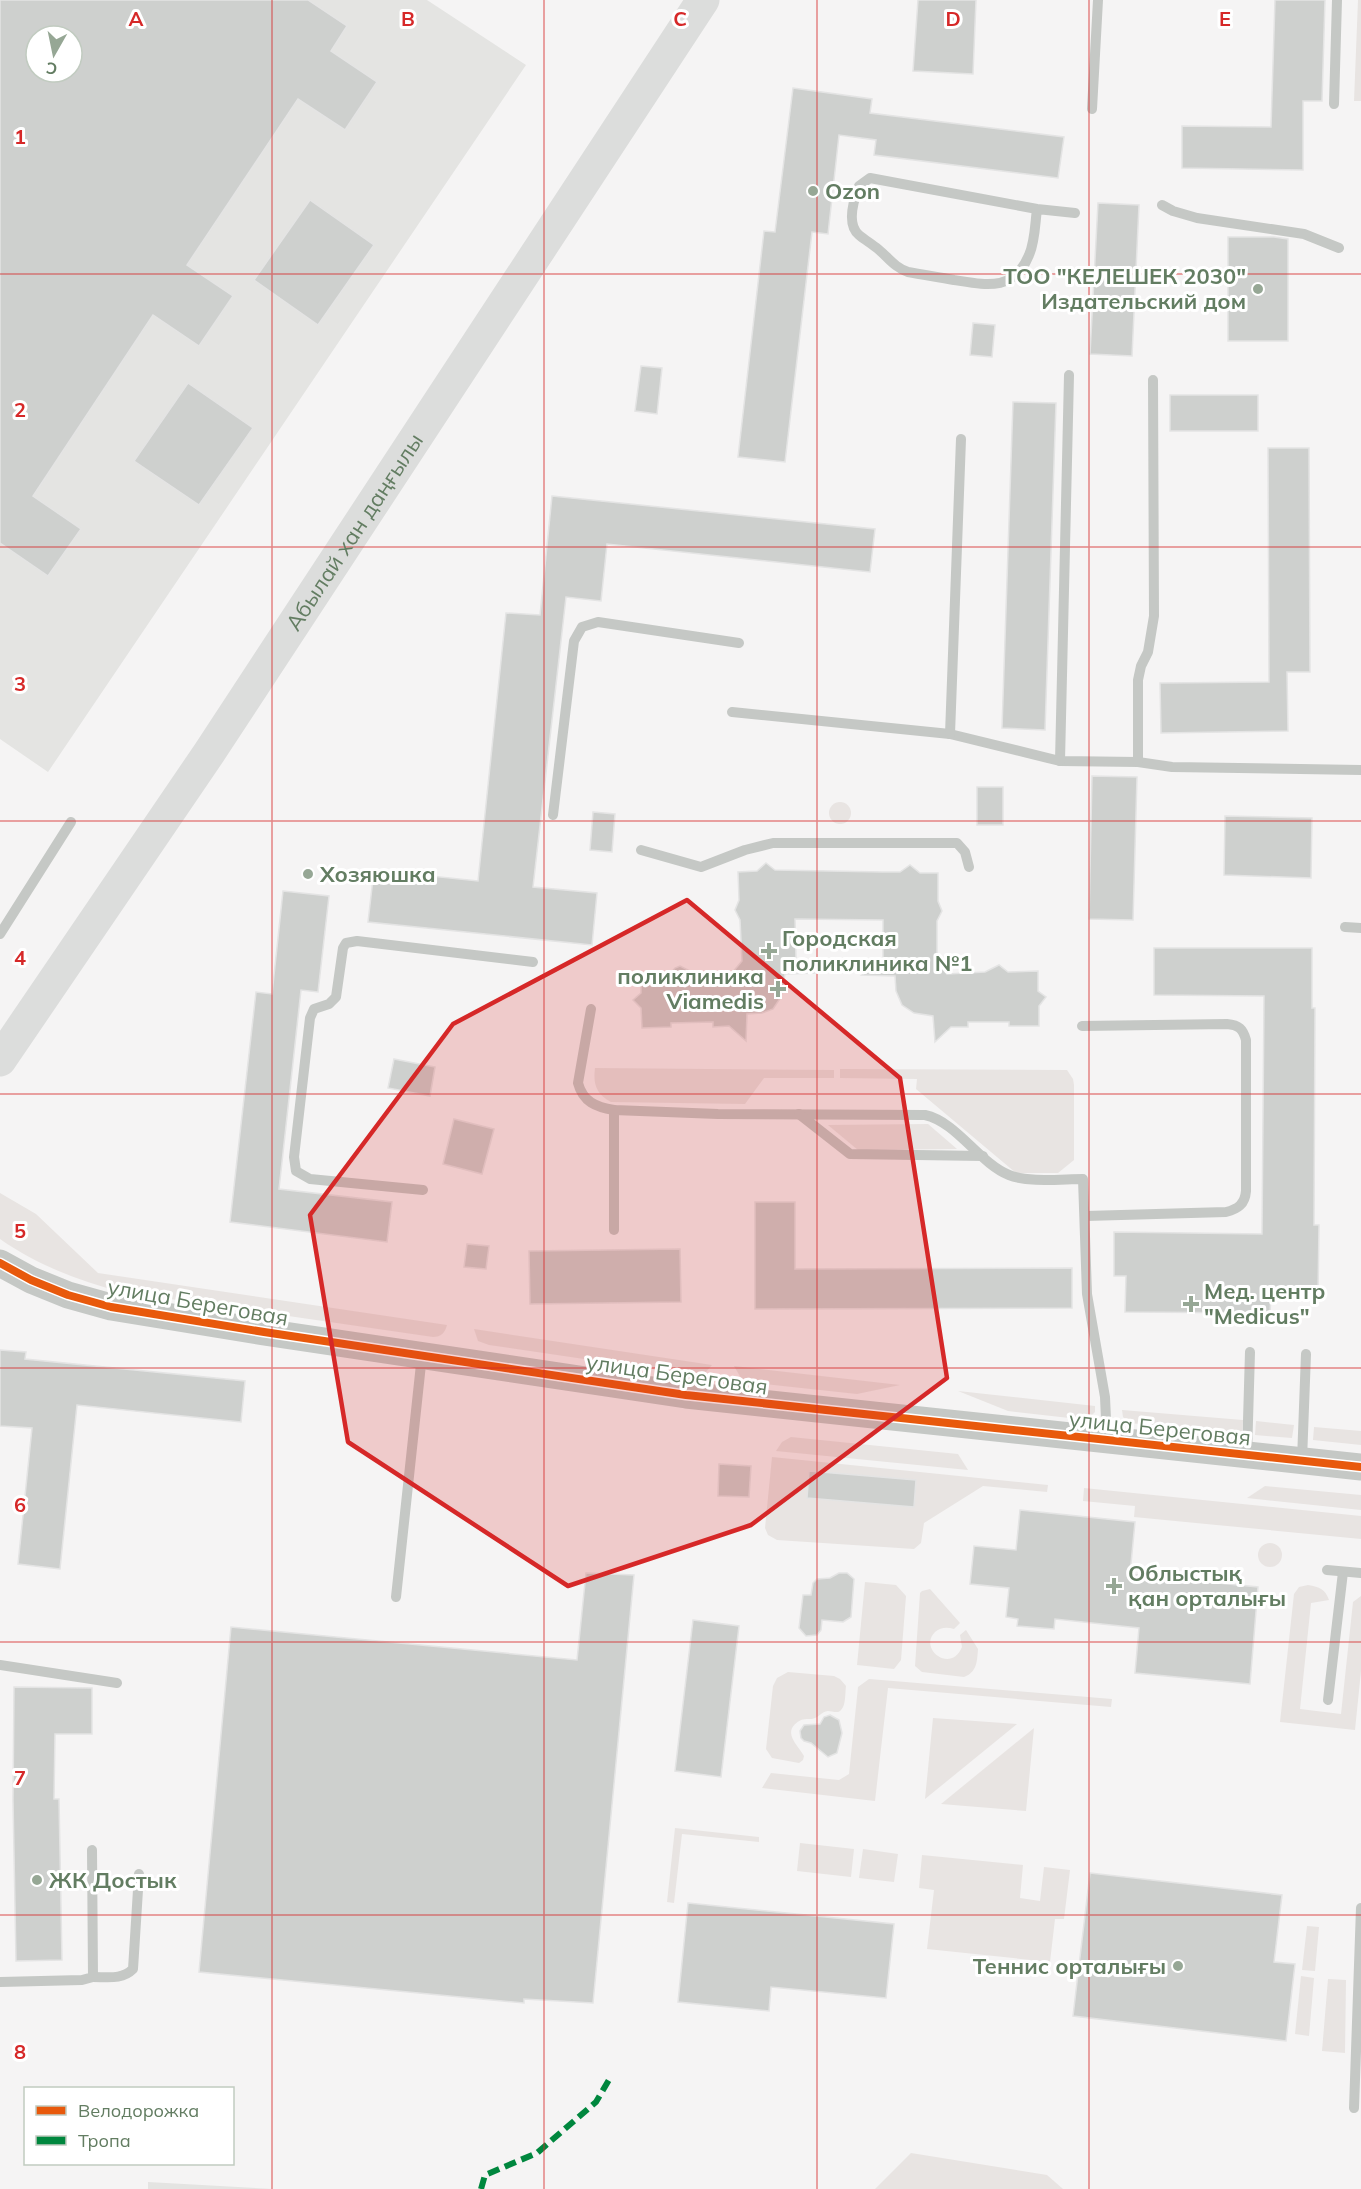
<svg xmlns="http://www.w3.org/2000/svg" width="1361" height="2189" viewBox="0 0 1361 2189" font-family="Mulish,sans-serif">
	<rect width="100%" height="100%" fill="#f5f4f4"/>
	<g fill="#e4e4e2" fill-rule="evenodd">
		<path d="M0 0H427L526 65 48 772 0 739ZM36 36H72V72H36Z"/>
		<path d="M148 2182 272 2189H148Z"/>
	</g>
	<g fill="#e8e4e2">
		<path d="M1358 0H1361V101H1354Z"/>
		<circle cx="840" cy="813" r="11"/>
		<path d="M595 1068 834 1070V1078H764L745 1104 611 1102C596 1094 593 1084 595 1068Z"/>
		<path d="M840 1069 1067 1070 1073 1079 1074 1085V1160L1058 1173H1016L916 1089 917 1079 840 1078Z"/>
		<path d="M928 1124 957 1149 858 1150 828 1125Z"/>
		<path d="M0 1193 36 1214 98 1273 447 1325C445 1333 441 1337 433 1337L122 1292C79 1281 37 1265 0 1239Z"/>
		<path d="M474 1329 712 1365 705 1373 699 1376 489 1345 478 1341Z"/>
		<path d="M734 1366 900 1385 857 1394 747 1382 741 1378Z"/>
		<path d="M958 1391 1095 1406V1412L1087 1420 1008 1411Z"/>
		<path d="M1122 1410 1243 1420 1242 1433 1129 1423 1123 1417Z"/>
		<path d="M1256 1421 1294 1425 1292 1438 1255 1435Z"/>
		<path d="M1314 1427 1361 1431V1445L1313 1440Z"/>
		<path d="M791 1437 958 1454 968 1470 776 1451 782 1442Z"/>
		<path d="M772 1457 1048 1485 1047 1492 983 1486 924 1523 921 1543 914 1549 777 1540 768 1535 765 1528Z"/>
		<path d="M1265 1486 1361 1495V1510L1247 1498Z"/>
		<path d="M1084 1488 1361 1516V1539L1134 1517 1135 1506 1083 1501Z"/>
		<circle cx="1270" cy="1555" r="12"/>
		<path d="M865 1582 896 1585 906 1596 901 1660 894 1669 857 1665Z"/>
		<path d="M1308 1585C1320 1587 1325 1589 1329 1600L1311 1603 1300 1709 1341 1714 1353 1602 1361 1596V1671L1355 1730 1280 1722 1294 1594 1299 1587Z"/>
		<path d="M930 1589 960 1623 954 1629C947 1627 941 1627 935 1632 918 1649 951 1674 962 1647L960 1635 966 1630 978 1649C977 1662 977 1672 964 1677L922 1672 915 1666 920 1593 922 1591Z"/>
		<path d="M788 1672 834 1676 840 1679 846 1686C845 1693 846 1705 841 1710 838 1714 832 1711 828 1711 821 1712 820 1716 815 1718 811 1720 806 1718 801 1720 780 1731 798 1745 804 1756L803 1760 799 1763 772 1758 766 1749 773 1686 777 1678Z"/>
		<path d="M869 1679 1112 1699 1111 1707 888 1688 875 1801 762 1788 771 1773 839 1780 849 1774 858 1687Z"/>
		<path d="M933 1718 1017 1724 925 1799Z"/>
		<path d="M1034 1728 1026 1811 941 1804Z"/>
		<path d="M675 1828 759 1837V1842L682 1834 674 1903 667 1902Z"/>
		<path d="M800 1843 854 1849 851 1877 797 1871Z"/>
		<path d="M863 1849 898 1854 894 1882 859 1878Z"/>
		<path d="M922 1855 1023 1865 1020 1898 1040 1901 1044 1867 1070 1870 1064 1919H1055L1050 1962 927 1949 934 1890 919 1888Z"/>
		<path d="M1307 1926 1319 1927 1315 1971 1302 1970Z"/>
		<path d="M1301 1976 1314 1978 1309 2036 1295 2034Z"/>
		<path d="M1328 1979 1346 1980 1345 2053 1322 2051Z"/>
		<path d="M911 2153 1047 2175 1063 2189H875Z"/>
	</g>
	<g fill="#ced0ce" stroke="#e4e4e4" stroke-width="1.5" fill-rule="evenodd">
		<path d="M0 0H308L347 26 331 51 377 82 345 130 298 99 187 265 233 296 199 346 153 315 33 496 81 529 48 576 0 543ZM36 36H72V72H36Z"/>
		<path d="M918 0H976L973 74 913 71Z"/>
		<path d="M1275 0H1325L1322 101H1303V170L1182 168V126L1271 127Z"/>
		<path d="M793 88 872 99 870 113 1064 137 1058 178 874 155 876 140 839 135 828 234 812 232 785 462 738 457 764 231 775 232Z"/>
		<path d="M310 200 374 245 318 325 254 280Z"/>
		<path d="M1098 203 1139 205 1132 356 1090 354Z"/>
		<path d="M1228 237H1274L1288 239V341H1228Z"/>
		<path d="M973 323 995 325 992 357 970 355Z"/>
		<path d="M641 366 662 368 657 414 635 411Z"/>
		<path d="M188 383 253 428 199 505 134 461Z"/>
		<rect x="1170" y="395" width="88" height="36"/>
		<path d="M1013 402 1056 403 1045 730 1002 728Z"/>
		<path d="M1268 448H1309L1310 672H1287L1288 731 1161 733 1160 683 1269 682Z"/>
		<path d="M552 496 875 529 870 572 607 544 601 601 566 597 533 887 597 893 592 945 368 922 374 870 478 881 506 613 540 615Z"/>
		<path d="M1092 776 1137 777 1133 920 1089 919Z"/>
		<rect x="977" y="787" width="26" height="38"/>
		<path d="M593 812 615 814 612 852 590 850Z"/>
		<path d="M1225 816 1312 818 1311 878 1224 875Z"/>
		<path d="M766 863 775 870 883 872H900L910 865 920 873H938V901L942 911 937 921V962L947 974 985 972 999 965 1008 972 1038 971V991L1046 997 1039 1006V1026H1009V1022H968V1027H951L935 1042 933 1016 914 1013 902 1005 896 991 895 976 862 975 883 961V920L795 919 796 958 816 973 785 974 781 997 773 1009 762 1013 747 1014 746 1041 729 1026 713 1027V1022L671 1023V1027L642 1028 641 1008 633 1000 641 993V973H671L675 968 680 966 694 973H732L742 961 740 920 735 910 739 900 738 872 757 871Z"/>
		<path d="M283 891 329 896 318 992 301 990 279 1189 392 1202 387 1242 230 1222 256 992 272 994Z"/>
		<path d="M1154 948H1312V1008H1315L1314 1225H1319L1318 1295H1271L1270 1313 1125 1312 1126 1276H1114V1232L1262 1234 1264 996 1154 995Z"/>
		<path d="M394 1059 435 1067 430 1096 388 1088Z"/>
		<path d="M454 1119 494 1129 482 1174 443 1164Z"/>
		<path d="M755 1202H795V1269L1072 1268V1308L755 1309Z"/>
		<path d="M467 1244 489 1246 486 1269 464 1267Z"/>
		<path d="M680 1249 681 1302 530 1304 529 1251Z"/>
		<path d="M0 1350 26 1352 25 1359 245 1381 241 1422 77 1405 60 1569 18 1564 32 1428 0 1426Z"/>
		<path d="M719 1464 751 1466 749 1497 718 1496Z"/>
		<path d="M809 1471 916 1480 914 1507 807 1498Z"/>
		<path d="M1020 1510 1135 1522 1130 1574 1258 1587 1250 1684 1135 1673 1139 1628 1055 1619 1054 1629 1017 1626 1018 1619 1006 1617 1009 1588 970 1584 974 1546 1016 1550Z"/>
		<path d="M586 1573 634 1575 593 2003 524 1999V2003L199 1972 231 1627 577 1660Z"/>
		<path d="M839 1573H847L854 1579 851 1617 843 1622 822 1620 821 1630 817 1635 806 1636 799 1628 803 1595H811L813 1583 817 1579 830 1578Z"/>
		<path d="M693 1620 739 1626 721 1777 675 1771Z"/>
		<path d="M14 1687 92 1688V1734H55L54 1799H59L62 1960 16 1961 13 1800Z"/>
		<path d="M830 1715 839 1720 842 1733 837 1753 828 1757 811 1743 804 1741 801 1738 800 1731 804 1725 820 1724 824 1717Z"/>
		<path d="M1090 1873 1282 1895 1274 1962 1295 1964 1286 2041 1073 2016Z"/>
		<path d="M688 1903 894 1924 886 1998 771 1987 769 2011 678 2002Z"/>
	</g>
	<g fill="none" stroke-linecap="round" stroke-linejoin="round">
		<g stroke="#c5c8c5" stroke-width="10">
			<path d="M1334 104 1337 0"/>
			<path d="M1092 109 1098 0"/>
			<path d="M1162 205 1173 211 1197 218 1304 234 1339 248"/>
			<path d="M1037 209C1035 224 1035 242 1029 255 1014 292 986 285 954 280 939 277 923 275 908 272 894 267 889 258 878 249 872 244 865 240 859 235 846 224 854 199 859 186L870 178 1037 209 1075 213"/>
			<path d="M732 712 950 734 1060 761 1138 762 1172 767 1361 770"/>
			<path d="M950 734 961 439"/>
			<path d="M1060 761 1069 375"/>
			<path d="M1138 762V680L1141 666 1148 652 1154 616 1153 380"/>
			<path d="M553 815 574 641 582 627 598 622 739 643"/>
			<path d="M641 850 701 867 745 850 773 843H957L965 852 969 867"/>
			<path d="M1345 927 1361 928"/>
			<path d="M0 934 71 822"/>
			<path d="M591 1009 578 1083C583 1102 596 1107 614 1110L718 1114 925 1115C957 1122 979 1163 1009 1175 1028 1183 1062 1179 1083 1179L1087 1294 1105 1397 1107 1441"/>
			<path d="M1082 1026 1227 1024C1239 1025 1243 1029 1246 1040V1191C1245 1204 1238 1209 1226 1212L1086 1216"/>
			<path d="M799 1114 850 1154 983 1156"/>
			<path d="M423 1190 310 1179 296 1171 294 1157 310 1018 314 1009 329 1004 336 997 343 948 346 943 357 941 533 962"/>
			<path d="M614 1230V1110"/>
			<path d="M1247 1455 1250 1352"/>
			<path d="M1302 1460 1306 1354"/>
			<path d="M1327 1570 1361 1573"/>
			<path d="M396 1597 422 1355"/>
			<path d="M0 1665 117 1683"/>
			<path d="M1328 1700 1343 1572"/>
			<path d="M93 1977C108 1977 122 1980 133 1969L139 1874"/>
			<path d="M0 1982 82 1980 93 1977 92 1850"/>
			<path d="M1354 2108 1361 1908"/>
		</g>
		<path stroke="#c5c8c5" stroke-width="27" d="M0 1263 31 1280 68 1295 111 1307 264 1332 686 1395 1361 1467"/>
		<path stroke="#dcdddc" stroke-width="33" id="s1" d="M0 1060 209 753 703 0"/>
		<path stroke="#00873e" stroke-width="6" stroke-dasharray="12 6" stroke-linecap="butt" d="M481 2189 485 2175 537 2153 596 2102 610 2078"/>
		<g stroke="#fff" stroke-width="11">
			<path id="cycleway" d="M0 1263 31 1280 68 1295 111 1307 264 1332 686 1395 1361 1467"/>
		</g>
		<use href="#cycleway" stroke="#e8590c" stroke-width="8"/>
	</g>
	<path fill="#d62828" fill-opacity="0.2" stroke="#d62828" stroke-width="4.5" stroke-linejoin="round" d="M687 900 900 1078 947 1378 751 1525 568 1586 348 1442 310 1215 453 1024Z"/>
	<path fill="none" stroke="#d62828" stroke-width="1.5" stroke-opacity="0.55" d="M272 0V2189M544 0V2189M817 0V2189M1089 0V2189M0 274H1361M0 547H1361M0 821H1361M0 1094H1361M0 1368H1361M0 1642H1361M0 1915H1361"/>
	<g fill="#96a795" stroke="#fff" stroke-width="2">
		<circle cx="813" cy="191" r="6"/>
		<circle cx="1258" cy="289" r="6"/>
		<circle cx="308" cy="874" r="6"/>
		<path d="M766 942h6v6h6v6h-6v6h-6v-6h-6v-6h6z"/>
		<path d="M775 980h6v6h6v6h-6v6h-6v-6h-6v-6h6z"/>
		<path d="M1188 1295h6v6h6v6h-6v6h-6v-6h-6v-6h6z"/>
		<path d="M1111 1577h6v6h6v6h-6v6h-6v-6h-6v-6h6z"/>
		<circle cx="37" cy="1880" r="6"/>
		<circle cx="1178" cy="1966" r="6"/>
	</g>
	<g text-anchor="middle" stroke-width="6" stroke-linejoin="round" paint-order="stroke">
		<g font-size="22" font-weight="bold" fill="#637d62" stroke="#fff" text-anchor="start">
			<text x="825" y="199">Ozon</text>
			<text x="1246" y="284" text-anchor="end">ТОО "КЕЛЕШЕК 2030"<tspan x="1246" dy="25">Издательский дом</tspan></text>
			<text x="320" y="882">Хозяюшка</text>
			<text x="782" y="946">Городская<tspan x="782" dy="25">поликлиника №1</tspan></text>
			<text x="764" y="984" text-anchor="end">поликлиника<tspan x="764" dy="25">Viamedis</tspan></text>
			<text x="1204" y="1299">Мед. центр<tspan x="1204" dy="25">"Medicus"</tspan></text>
			<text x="1128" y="1581">Облыстық<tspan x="1128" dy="25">қан орталығы</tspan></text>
			<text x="49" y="1888">ЖК Достык</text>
			<text x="1166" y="1974" text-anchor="end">Теннис орталығы</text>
		</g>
		<g font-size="22" fill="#637d62" stroke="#fff">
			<text dy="8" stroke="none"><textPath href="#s1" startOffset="636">Абылай хан даңғылы</textPath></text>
			<text transform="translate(198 1302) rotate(10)" y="8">улица Береговая</text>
			<text transform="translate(677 1374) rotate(8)" y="8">улица Береговая</text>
			<text transform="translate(1160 1428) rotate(6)" y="8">улица Береговая</text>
		</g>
	</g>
	<g font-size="20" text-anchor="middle" font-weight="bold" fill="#d62828" stroke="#fff" stroke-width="6" stroke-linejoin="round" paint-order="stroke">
		<text x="136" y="26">A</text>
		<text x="408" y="26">B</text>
		<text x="680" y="26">C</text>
		<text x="953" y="26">D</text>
		<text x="1225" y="26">E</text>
		<text x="20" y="144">1</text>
		<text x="20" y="417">2</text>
		<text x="20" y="691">3</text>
		<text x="20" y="965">4</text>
		<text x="20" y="1238">5</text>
		<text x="20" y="1512">6</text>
		<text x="20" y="1785">7</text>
		<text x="20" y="2059">8</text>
	</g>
	<rect x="24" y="2087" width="210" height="78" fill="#ffffff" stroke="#c1cbc0" stroke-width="1.5"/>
	<rect x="36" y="2106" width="30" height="9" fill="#e8590c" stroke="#c1cbc0" stroke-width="1.5"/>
	<text x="78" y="2117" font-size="18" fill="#637d62">Велодорожка</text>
	<rect x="36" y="2136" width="30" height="9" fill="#00873e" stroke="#c1cbc0" stroke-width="1.5"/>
	<text x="78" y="2147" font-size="18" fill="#637d62">Тропа</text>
	<g transform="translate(54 54) rotate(189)"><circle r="28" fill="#ffffff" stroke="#c1cbc0" stroke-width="1.5"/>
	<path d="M0-4.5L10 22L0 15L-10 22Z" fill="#96a795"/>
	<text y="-9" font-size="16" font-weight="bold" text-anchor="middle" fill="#637d62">С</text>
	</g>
</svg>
